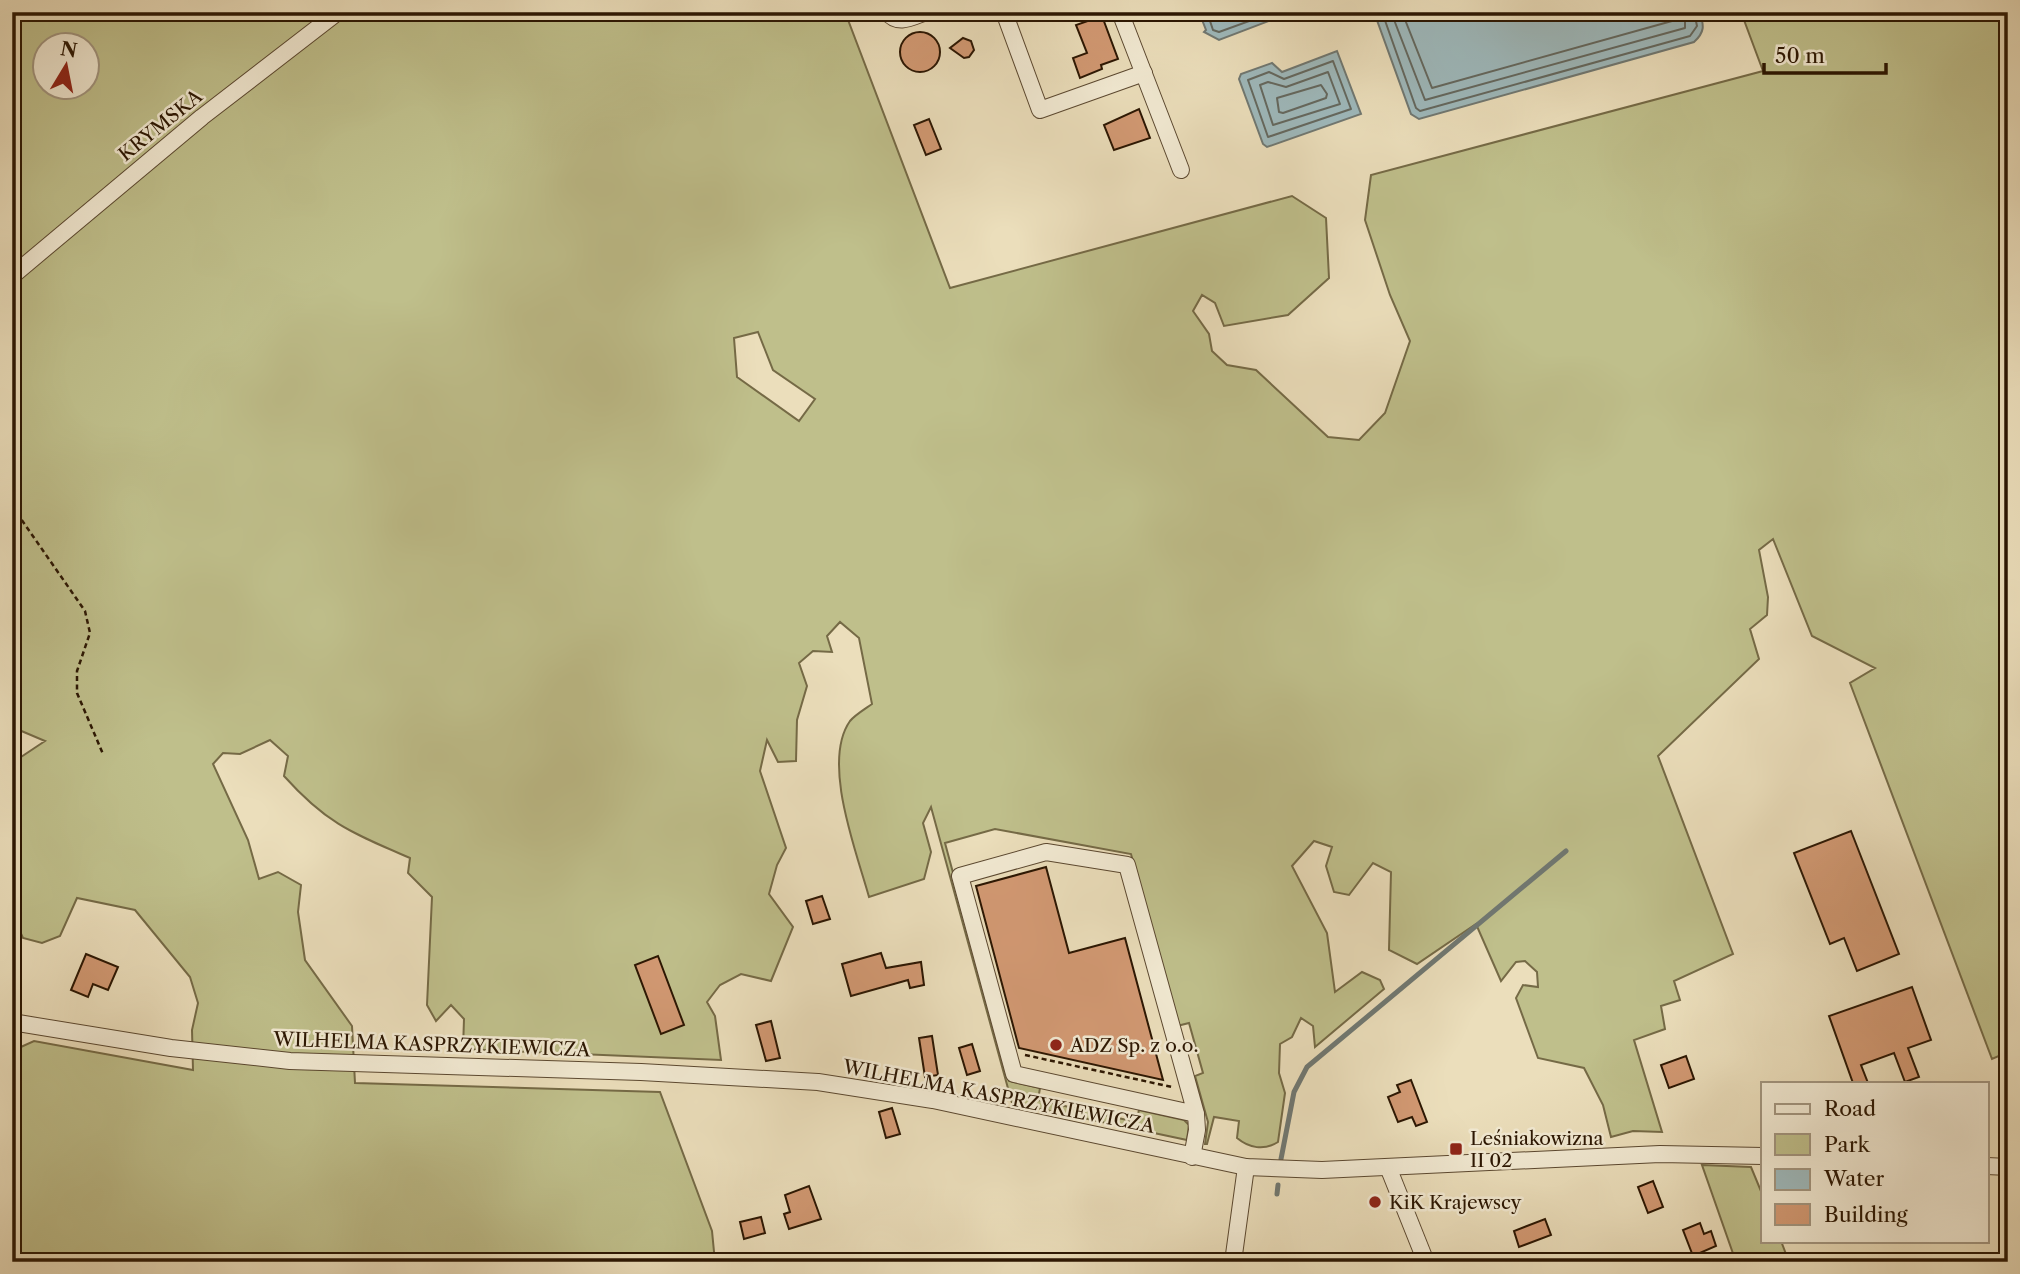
<svg xmlns="http://www.w3.org/2000/svg" width="2020" height="1274" viewBox="0 0 2020 1274" font-family="'Libre Caslon Text',serif">
	<rect width="100%" height="100%" fill="#ebdebb"/>
	<filter id="stains"><feTurbulence type="fractalNoise" baseFrequency=".00286" numOctaves="4"/><feColorMatrix values="0 0 0 0 .2 0 0 0 0 .09 0 0 0 0 .02 0 0 0 .5 -.17"/></filter>
	<radialGradient id="worn" r=".72"><stop offset=".6" stop-color="#630" stop-opacity="0"/><stop offset="1" stop-color="#630" stop-opacity=".3"/></radialGradient>
	<g fill="#bfbf8b" stroke="#756a46" stroke-width="2" fill-rule="evenodd">
		<path d="M12 12H845L950 288 1292 196 1326 218 1329 278 1288 315 1224 326 1215 303 1202 295 1193 311 1209 334 1212 351 1227 365 1256 370 1328 437 1359 440 1385 413 1410 341 1390 295 1365 220 1371 175 1763 71 1741 12H2008V1052L1992 1059 1850 683 1875 668 1812 636 1773 539 1759 550 1768 597 1767 615 1750 629 1759 659 1658 756 1733 954 1674 981 1680 1000 1661 1006 1665 1029 1634 1040 1662 1132 1633 1131 1611 1137 1603 1105 1584 1068 1538 1058 1516 998 1523 985 1538 987 1537 972 1525 961 1516 962 1501 981 1476 924 1417 964 1389 950 1391 872 1373 863 1349 895 1334 892 1326 866 1332 847 1314 841 1292 866 1327 933 1335 992 1362 972 1380 980 1384 989 1315 1047 1313 1026 1301 1018 1292 1037 1280 1044 1279 1073 1285 1093 1278 1142C1264 1151 1249 1148 1237 1138L1239 1121 1214 1117 1207 1144H1205L1208 1122 1195 1076 1203 1073 1189 1023 1177 1026 1131 854 995 829 945 843 1009 1081 1040 1088 1038 1100 1136 1122 1139 1110 1184 1120 1189 1125 1187 1140 1012 1103 931 807 923 823 931 852 924 879 869 897C857 853 821 762 850 721 855 715 865 709 872 704L859 638 840 622 827 636 832 652 813 651 799 663 807 686 797 720 796 761 778 762 767 740 760 771 786 848 777 865 769 894 793 927 771 981 741 974 720 985 707 1002 715 1016 721 1060 463 1049 464 1019 451 1005 436 1021 427 1005 432 897 408 873 410 858C352 833 327 824 284 776L288 756 270 740 240 754 223 753 213 764 248 840 259 879 278 872 301 885 298 912 305 960 352 1026 355 1083 660 1092 712 1231 715 1262H12V1051L34 1041 193 1070 192 1030 198 1003 190 977 135 910 77 898 60 936 42 943 23 938 12 914V763L45 741 12 727ZM46 46H88V88H46ZM758 332 773 370 815 399 799 421 737 377 734 338Z"/>
		<path d="M1702 1165 1751 1167 1763 1196V1241H1781L1789 1262H1736Z"/>
	</g>
	<g fill="#9eb9bc" stroke="#707872" stroke-width="2">
		<path d="M1199 12H1287V14L1219 40 1204 32 1206 30Z"/>
		<path d="M1374 12H1700C1704 26 1705 32 1694 42L1419 119 1411 114Z"/>
		<path d="M1337 51 1361 114 1267 147 1263 144 1239 79 1241 74 1272 63 1282 72Z"/>
	</g>
	<g fill="none" stroke-linecap="round" stroke-linejoin="round">
		<g stroke="#64685f" stroke-width="2">
			<path d="M1207 12 1213 30 1219 32 1274 12"/>
			<path d="M1382 12 1416 108 1420 111 1690 36 1697 26 1694 12"/>
			<path d="M1391 12 1425 100 1685 28V12"/>
			<path d="M1402 12 1432 88 1672 21 1674 12"/>
			<path d="M1333 61 1351 109 1268 137 1248 80 1269 72 1284 79Z"/>
			<path d="M1328 72 1340 104 1273 125 1260 85 1268 82 1286 87Z"/>
			<path d="M1321 85 1327 94 1326 98 1283 113 1279 112 1277 98Z"/>
		</g>
		<g stroke="#707872" stroke-width="5">
			<path d="M1281 1159 1294 1092 1307 1067 1566 851"/>
			<path d="M1277 1194 1278 1185"/>
		</g>
	</g>
	<g fill="#d29973" stroke="#2b1602" stroke-width="2">
		<path d="M1102 16 1118 59 1101 65 1102 69 1080 78 1073 58 1087 53 1076 25Z"/>
		<circle cx="920" cy="52" r="20"/>
		<path d="M963 38 971 41 974 50 969 57 964 58 950 48Z"/>
		<path d="M1139 109 1150 138 1114 150 1104 125Z"/>
		<path d="M929 119 941 149 926 155 914 125Z"/>
		<path d="M1851 831 1899 954 1857 971 1844 938 1830 944 1794 853Z"/>
		<path d="M1046 867 1069 953 1125 938 1163 1080 1019 1048 976 886Z"/>
		<path d="M822 896 830 919 813 924 806 901Z"/>
		<path d="M881 953 886 968 921 962 924 985 910 988 908 980 851 996 842 964Z"/>
		<path d="M86 954 118 967 108 990 93 984 88 997 71 990Z"/>
		<path d="M658 956 684 1025 661 1034 635 965Z"/>
		<path d="M1912 987 1931 1040 1908 1048 1919 1077 1905 1082 1894 1053 1861 1065 1868 1083H1853L1829 1016Z"/>
		<path d="M771 1021 780 1058 766 1061 756 1025Z"/>
		<path d="M932 1036 938 1075 925 1077 919 1038Z"/>
		<path d="M972 1044 980 1071 967 1075 959 1048Z"/>
		<path d="M1686 1056 1694 1079 1669 1088 1661 1065Z"/>
		<path d="M1411 1080 1427 1122 1416 1126 1412 1117 1398 1122 1388 1097 1400 1092 1397 1085Z"/>
		<path d="M892 1108 900 1134 886 1138 879 1112Z"/>
		<path d="M1653 1181 1663 1207 1648 1213 1638 1187Z"/>
		<path d="M809 1186 821 1219 789 1229 784 1214 790 1212 785 1195Z"/>
		<path d="M761 1217 765 1233 744 1239 740 1222Z"/>
		<path d="M1545 1219 1551 1235 1519 1247 1514 1231Z"/>
		<path d="M1700 1223 1704 1234 1711 1231 1716 1246 1693 1256 1683 1230Z"/>
	</g>
	<g fill="none" stroke-linecap="round" stroke-linejoin="round">
		<g stroke="#5b4830" stroke-width="18">
			<g id="minor">
				<path d="M887 12C898 26 912 17 926 12"/>
				<path d="M1004 12 1040 110 1144 73"/>
				<path d="M1120 12 1181 170"/>
				<path d="M12 276 202 117 338 12"/>
				<path d="M1046 852 1127 865 1196 1114 1014 1074 960 876Z"/>
				<path d="M12 1022 171 1048 290 1061 641 1072 818 1082 933 1100 1246 1167 1322 1170 1660 1154 1763 1156"/>
				<path d="M1192 1157 1197 1130 1196 1114"/>
				<path d="M1987 1166 2008 1167"/>
				<path d="M1388 1167 1426 1262"/>
				<path d="M1233 1262 1246 1167"/>
			</g>
		</g>
		<g stroke="#2b1602" stroke-width="2.5" stroke-dasharray="5 3.5" stroke-linecap="butt">
			<path d="M12 506 85 611 90 633 77 671V693L103 754"/>
			<path d="M1025 1055 1172 1087"/>
		</g>
		<use href="#minor" stroke="#f2ead3" stroke-width="16"/>
	</g>
	<g fill="#8f2418" stroke="#f2ead3" stroke-width="2.5">
		<circle cx="1056" cy="1045" r="7"/>
		<rect x="1449" y="1142" width="14" height="14" rx="3.5"/>
		<circle cx="1375" cy="1202" r="7"/>
	</g>
	<g text-anchor="middle" stroke-width="5" stroke-linejoin="round" paint-order="stroke">
		<g font-size="19" fill="#2b1602" stroke="#f2ead3">
			<text transform="translate(160 125) rotate(-39)" y="7">KRYMSKA</text>
			<text transform="translate(432 1044) rotate(2)" y="7">WILHELMA KASPRZYKIEWICZA</text>
			<text transform="translate(999 1096) rotate(11)" y="7">WILHELMA KASPRZYKIEWICZA</text>
		</g>
		<g font-size="19" fill="#2b1602" stroke="#f2ead3" text-anchor="start">
			<text x="1070" y="1052">ADZ Sp. z o.o.</text>
			<text x="1470" y="1145">Leśniakowizna<tspan x="1470" dy="22">II 02</tspan></text>
			<text x="1389" y="1209">KiK Krajewscy</text>
		</g>
	</g>
	<rect width="2020" height="1274" fill="none" stroke="#ebdebb" stroke-width="42"/>
	<rect x="14" y="14" width="1992" height="1246" fill="none" stroke="#2b1602" stroke-width="3.5"/>
	<rect x="21" y="21" width="1978" height="1232" fill="none" stroke="#2b1602" stroke-width="2"/>
	<rect x="1761" y="1082" width="228" height="161" fill="#f2ead3" stroke="#a2957f" stroke-width="2"/>
	<rect x="1775" y="1104" width="35" height="10" fill="#f2ead3" stroke="#a2957f" stroke-width="2"/>
	<text x="1824" y="1116" font-size="21" fill="#2b1602">Road</text>
	<rect x="1775" y="1134" width="35" height="21" fill="#bfbf8b" stroke="#a2957f" stroke-width="2"/>
	<text x="1824" y="1152" font-size="21" fill="#2b1602">Park</text>
	<rect x="1775" y="1169" width="35" height="21" fill="#9eb9bc" stroke="#a2957f" stroke-width="2"/>
	<text x="1824" y="1186" font-size="21" fill="#2b1602">Water</text>
	<rect x="1775" y="1204" width="35" height="21" fill="#d29973" stroke="#a2957f" stroke-width="2"/>
	<text x="1824" y="1222" font-size="21" fill="#2b1602">Building</text>
	<g transform="translate(66 66) rotate(10)"><circle r="33" fill="#f2ead3" stroke="#a2957f" stroke-width="2"/>
	<path d="M0-5L12 26L0 18L-12 26Z" fill="#8f2418"/>
	<text y="-10" font-size="19" font-weight="bold" text-anchor="middle" fill="#2b1602">N</text>
	</g>
	<path d="M1764 63v10h122v-10" fill="none" stroke="#2b1602" stroke-width="3.5"/>
	<text x="1775" y="63" font-size="21" fill="#2b1602" stroke="#f2ead3" stroke-width="5" paint-order="stroke">50 m</text>
	<rect width="100%" height="100%" filter="url(#stains)"/>
	<rect width="100%" height="100%" fill="url(#worn)"/>
</svg>
